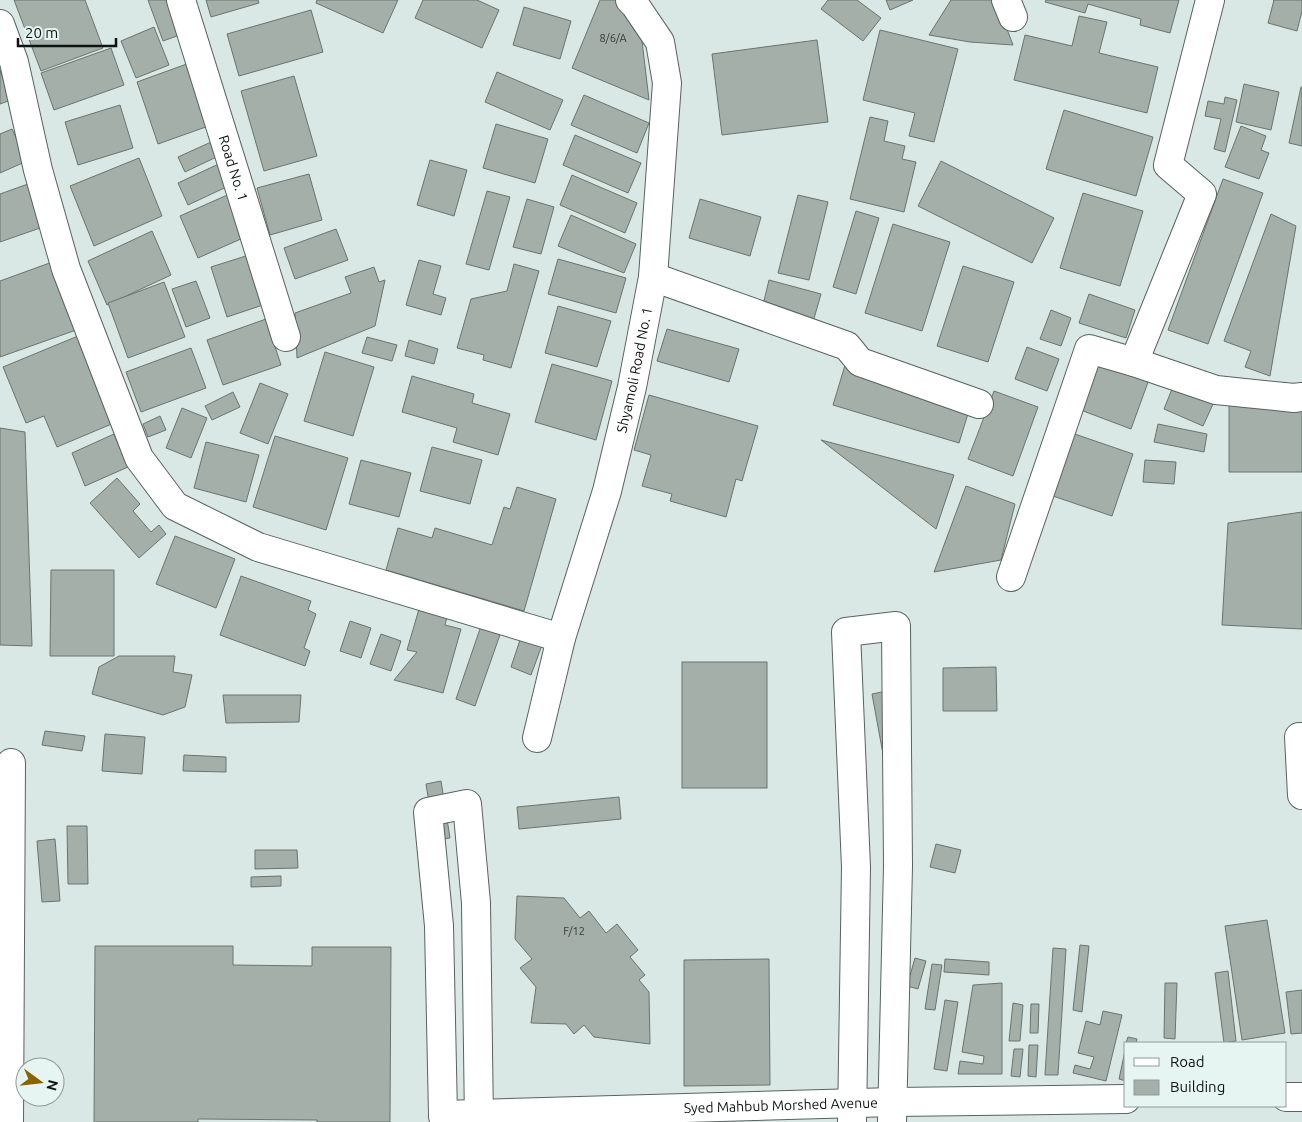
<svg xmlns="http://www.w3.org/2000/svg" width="1302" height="1122" viewBox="0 0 1302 1122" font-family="Ubuntu,sans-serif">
	<rect width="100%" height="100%" fill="#dae8e5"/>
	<g fill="#a4afa9" stroke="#69746e">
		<path d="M14 0H85L103 48 41 71Z"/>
		<path d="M148 0H176L188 32 163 41Z"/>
		<path d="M206 0H258L259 3 211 17Z"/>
		<path d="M317 0H398L383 33 316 3Z"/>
		<path d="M423 0H477L499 10 482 48 415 18Z"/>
		<path d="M600 0H630L638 7 649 100 572 68Z"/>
		<path d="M828 0H857L881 18 863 41 821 9Z"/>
		<path d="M886 0H913L890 10Z"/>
		<path d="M951 0H996L1013 45 970 42 929 35Z"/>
		<path d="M1046 0H1179L1170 33 1140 25 1141 19 1088 4 1085 13 1045 2Z"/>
		<path d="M1273 0H1302V11L1297 31 1268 23 1274 0Z"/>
		<path d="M524 7 571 21 560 59 513 45Z"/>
		<path d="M311 10 323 52 239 76 227 34Z"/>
		<path d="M1079 16 1107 22 1099 53 1158 67 1147 113 1014 80 1025 35 1072 46Z"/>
		<path d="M154 27 169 65 136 78 121 41Z"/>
		<path d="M880 30 958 49 934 142 909 136 915 113 863 100Z"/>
		<path d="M817 40 828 122 722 135 712 54Z"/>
		<path d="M111 48 124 85 54 110 41 73Z"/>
		<path d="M195 61 217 123 158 144 137 82Z"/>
		<path d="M0 70 11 100 0 104Z"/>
		<path d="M497 72 563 100 550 130 485 102Z"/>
		<path d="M294 76 317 156 264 171 241 91Z"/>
		<path d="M1244 84 1279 92 1271 130 1236 122Z"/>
		<path d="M1301 87H1302V146L1289 143Z"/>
		<path d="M584 95 649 123 637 153 571 125Z"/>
		<path d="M1225 97 1237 100 1225 152 1214 149 1221 119 1205 116 1208 101 1224 104Z"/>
		<path d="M120 105 133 148 78 165 65 122Z"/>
		<path d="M1064 110 1153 137 1136 196 1046 169Z"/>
		<path d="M870 117 888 121 884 141 905 146 902 159 916 162 904 212 850 199Z"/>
		<path d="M496 124 548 139 535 183 483 168Z"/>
		<path d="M1241 126 1266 136 1261 150 1269 153 1259 179 1225 167Z"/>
		<path d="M12 129 27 161 0 173V134Z"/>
		<path d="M575 135 641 163 628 193 563 165Z"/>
		<path d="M220 138 227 152 185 172 178 157Z"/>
		<path d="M139 158 162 216 94 246 70 186Z"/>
		<path d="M430 160 467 170 454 216 417 205Z"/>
		<path d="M225 161 235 183 188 205 178 183Z"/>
		<path d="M941 161 1054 218 1032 263 918 206Z"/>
		<path d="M309 174 322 220 270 235 257 188Z"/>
		<path d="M572 175 637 203 625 233 560 205Z"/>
		<path d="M1223 179 1263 193 1208 344 1168 330Z"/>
		<path d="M28 184 43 227 0 242V194Z"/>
		<path d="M487 191 510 197 489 270 466 264Z"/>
		<path d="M234 192 252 234 198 258 180 216Z"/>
		<path d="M1083 193 1143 211 1120 286 1060 268Z"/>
		<path d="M798 195 828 202 809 280 778 273Z"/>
		<path d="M527 199 554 207 541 254 513 247Z"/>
		<path d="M700 199 761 217 750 256 689 238Z"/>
		<path d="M856 211 879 218 856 294 833 287Z"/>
		<path d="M1271 214 1296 226 1270 376 1245 367 1251 351 1224 341Z"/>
		<path d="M571 215 636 244 624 273 558 246Z"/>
		<path d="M893 224 950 242 922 331 865 313Z"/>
		<path d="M336 229 348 260 295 279 284 248Z"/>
		<path d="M152 231 171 275 107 305 88 261Z"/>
		<path d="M252 254 269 303 227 317 211 267Z"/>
		<path d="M558 259 626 278 616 313 548 294Z"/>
		<path d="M419 260 441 266 433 294 446 298 441 315 406 305Z"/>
		<path d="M55 261 79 329 0 357V281Z"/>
		<path d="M514 264 539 271 511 368 483 360 484 355 457 348 471 299 507 291Z"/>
		<path d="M963 266 1014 282 988 362 937 346Z"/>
		<path d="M374 267 379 282 385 280 375 326 297 358 295 313 351 293 345 277Z"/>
		<path d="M769 280 821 294 813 322 762 309Z"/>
		<path d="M196 281 210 318 186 327 172 289Z"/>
		<path d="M164 282 185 337 128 358 108 303Z"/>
		<path d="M1089 294 1135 310 1126 338 1079 323Z"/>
		<path d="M558 306 611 321 597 367 545 353Z"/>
		<path d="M1051 310 1071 318 1061 346 1040 339Z"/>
		<path d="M266 319 281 365 223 385 207 340Z"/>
		<path d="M667 329 739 349 729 382 657 361Z"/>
		<path d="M78 336 114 423 57 447 44 416 26 423 3 367Z"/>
		<path d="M367 337 397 345 392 361 362 353Z"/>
		<path d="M409 340 438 349 434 364 405 356Z"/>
		<path d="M1094 340 1155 363 1131 429 1070 406Z"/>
		<path d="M1027 347 1059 359 1047 391 1015 379Z"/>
		<path d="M191 348 206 388 141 412 126 372Z"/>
		<path d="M325 352 374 367 353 436 304 421Z"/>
		<path d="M849 352 975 391 959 443 833 405Z"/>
		<path d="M552 364 612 381 596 440 535 422Z"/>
		<path d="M412 376 474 394 472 403 510 414 498 455 453 442 457 428 402 412Z"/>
		<path d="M260 383 288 394 268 444 240 433Z"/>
		<path d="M1174 384 1214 402 1203 426 1164 409Z"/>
		<path d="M994 391 1038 407 1013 476 968 459Z"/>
		<path d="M233 392 240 407 212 420 205 406Z"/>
		<path d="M649 395 758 426 742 481 736 479 726 517 670 501 672 494 642 486 651 455 634 450Z"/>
		<path d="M1302 402V472H1229V403Z"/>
		<path d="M182 408 207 418 191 458 166 448Z"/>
		<path d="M160 416 166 430 148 437 143 424Z"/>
		<path d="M1158 424 1207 434 1204 452 1154 442Z"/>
		<path d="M0 428 25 432 32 646 0 645Z"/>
		<path d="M1066 431 1133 454 1112 516 1044 493Z"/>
		<path d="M114 434 128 467 85 486 72 453Z"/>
		<path d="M275 436 348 458 326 530 253 507Z"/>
		<path d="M821 440 954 475 936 529Z"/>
		<path d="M206 442 259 455 246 502 194 488Z"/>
		<path d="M432 447 482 460 470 504 420 491Z"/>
		<path d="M361 460 411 473 399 517 349 504Z"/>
		<path d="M1145 460 1176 462 1174 484 1143 482Z"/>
		<path d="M117 478 140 504 133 511 151 532 159 525 166 534 139 558 90 503Z"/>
		<path d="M966 486 1015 504 1001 560 934 572Z"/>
		<path d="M517 487 556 499 524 611 386 570 398 528 432 538 435 528 492 545 504 507 510 509Z"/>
		<path d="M1302 512V629L1222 625 1228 523Z"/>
		<path d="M175 536 235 559 216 608 156 584Z"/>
		<path d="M51 570H114V656H50Z"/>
		<path d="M241 576 311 601 308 610 316 614 304 648 310 651 305 666 220 635Z"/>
		<path d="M419 609 447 617 445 625 461 629 443 693 394 680 417 652 407 650Z"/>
		<path d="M350 621 371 628 361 658 340 651Z"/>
		<path d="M482 623 502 629 475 706 456 699Z"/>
		<path d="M381 634 401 641 391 671 370 664Z"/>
		<path d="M521 637 542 645 531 675 511 667Z"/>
		<path d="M119 656H175L173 672 192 675 185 707 163 715 92 694 99 667Z"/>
		<rect x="682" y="662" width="85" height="126"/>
		<path d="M996 667 997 711H943V668Z"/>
		<path d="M892 690 885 765 872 694Z"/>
		<path d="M223 695H301L299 722 226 723Z"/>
		<path d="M45 731 85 736 82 751 42 745Z"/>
		<path d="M105 734 145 737 142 774 102 771Z"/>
		<path d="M184 755 226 757V772L183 771Z"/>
		<path d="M441 781 450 838 435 840 426 784Z"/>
		<path d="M619 797 621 819 519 829 517 807Z"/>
		<path d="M67 826H87L88 884H68Z"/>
		<path d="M55 839 60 901 42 902 37 841Z"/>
		<path d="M936 844 961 850 955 873 930 867Z"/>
		<path d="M255 850H297L298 868 255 869Z"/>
		<path d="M281 876V886L251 887V877Z"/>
		<path d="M517 896 564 898 580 918 589 911 606 933 617 924 638 950 630 957 645 975 639 980 649 992 650 1044 594 1037 584 1025 574 1034 566 1024 531 1023 536 987 520 968 532 959 515 939Z"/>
		<path d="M1267 920 1285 1033 1242 1040 1225 926Z"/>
		<path d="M1080 945 1089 946 1082 1012 1073 1010Z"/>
		<path d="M95 946H233V965L312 966V947H391L390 1122H317V1120L198 1119V1122H94Z"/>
		<path d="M1053 948 1066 949 1058 1075H1045Z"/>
		<path d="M915 958 926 961 918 989 907 986Z"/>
		<path d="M769 959 770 1085 684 1086V960Z"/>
		<path d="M945 959 989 962V975L944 972Z"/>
		<path d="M932 964 942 965 935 1010 925 1009Z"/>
		<path d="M1228 971 1236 1041 1224 1043 1215 973Z"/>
		<path d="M1002 983V1074H958L960 1061 983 1064 984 1056 962 1052 973 985Z"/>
		<path d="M1165 983H1177L1175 1039 1164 1038Z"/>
		<path d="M1302 990V1033L1291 1034 1286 992Z"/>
		<path d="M945 1000 958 1002 947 1071 934 1069Z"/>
		<path d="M1013 1003 1023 1005 1020 1041H1009Z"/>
		<path d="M1031 1004H1039L1038 1033H1030Z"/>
		<path d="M1103 1011 1122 1015 1106 1081 1073 1073 1075 1065 1090 1069 1094 1057 1078 1053 1086 1021 1100 1025Z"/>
		<path d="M1128 1037 1137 1039 1136 1043H1126Z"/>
		<path d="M1029 1045H1038L1036 1077 1028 1076Z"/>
		<path d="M1126 1046V1081L1119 1079Z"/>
		<path d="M1014 1049H1023L1020 1077 1011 1076Z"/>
	</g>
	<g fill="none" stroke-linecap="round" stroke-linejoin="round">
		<g stroke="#566360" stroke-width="30">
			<g id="minor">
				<path id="s1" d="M181 0 286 337"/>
				<path d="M1006 0 1013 17"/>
				<path d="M0 24 14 62 38 170 66 269 139 458 175 506 258 547 561 638"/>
				<path d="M653 277 847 346 860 362 979 404"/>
				<path d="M1134 362 1216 390 1294 398 1302 397"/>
				<path d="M1011 577 1089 349 1134 362 1202 194 1168 165 1210 0"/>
				<path d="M1302 737H1299L1302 795"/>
				<path id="s2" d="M537 738 561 638 607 491 632 387 653 277 667 83 660 42 635 5 630 0"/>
				<path d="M1286 1097H1302"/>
				<path d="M443 1115 439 926 428 812 467 804 476 903 479 1122"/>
				<path d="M9 1122 11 763"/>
				<path id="s3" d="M444 1122 443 1115 893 1102 1126 1099"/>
				<path d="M852 1122 856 867 846 632 896 626 898 866 892 1122"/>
			</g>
		</g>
		<use href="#minor" stroke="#fff" stroke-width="28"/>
	</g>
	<g text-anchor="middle" stroke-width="4" stroke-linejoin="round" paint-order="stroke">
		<g font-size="11" fill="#343a38">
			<text x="613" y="42">8/6/A</text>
			<text x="574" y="935">F/12</text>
		</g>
		<g font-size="14" fill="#0e1312" stroke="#e7f5f2">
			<text dy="5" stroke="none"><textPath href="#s1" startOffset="176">Road No. 1</textPath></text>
			<text dy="5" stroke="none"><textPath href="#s2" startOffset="381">Shyamoli Road No. 1</textPath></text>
			<text dy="5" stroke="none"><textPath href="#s3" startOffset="345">Syed Mahbub Morshed Avenue</textPath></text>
		</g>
	</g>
	<rect x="1124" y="1042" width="162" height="65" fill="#e7f5f2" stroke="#909b98"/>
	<rect x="1134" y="1058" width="25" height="8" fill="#ffffff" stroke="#909b98"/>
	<text x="1170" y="1067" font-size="15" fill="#0e1312">Road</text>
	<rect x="1134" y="1080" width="25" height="15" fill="#a4afa9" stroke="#909b98"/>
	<text x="1170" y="1092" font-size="15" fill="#0e1312">Building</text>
	<g transform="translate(40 1082) rotate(105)"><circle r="24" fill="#e7f5f2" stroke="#909b98"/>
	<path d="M0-4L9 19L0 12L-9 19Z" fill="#886300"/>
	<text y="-8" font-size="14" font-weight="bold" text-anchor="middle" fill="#0e1312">N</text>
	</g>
	<path d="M18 38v8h98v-8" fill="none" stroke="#0e1312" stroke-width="2.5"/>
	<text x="25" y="38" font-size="15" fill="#0e1312" stroke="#e7f5f2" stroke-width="4" paint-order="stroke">20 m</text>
</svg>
